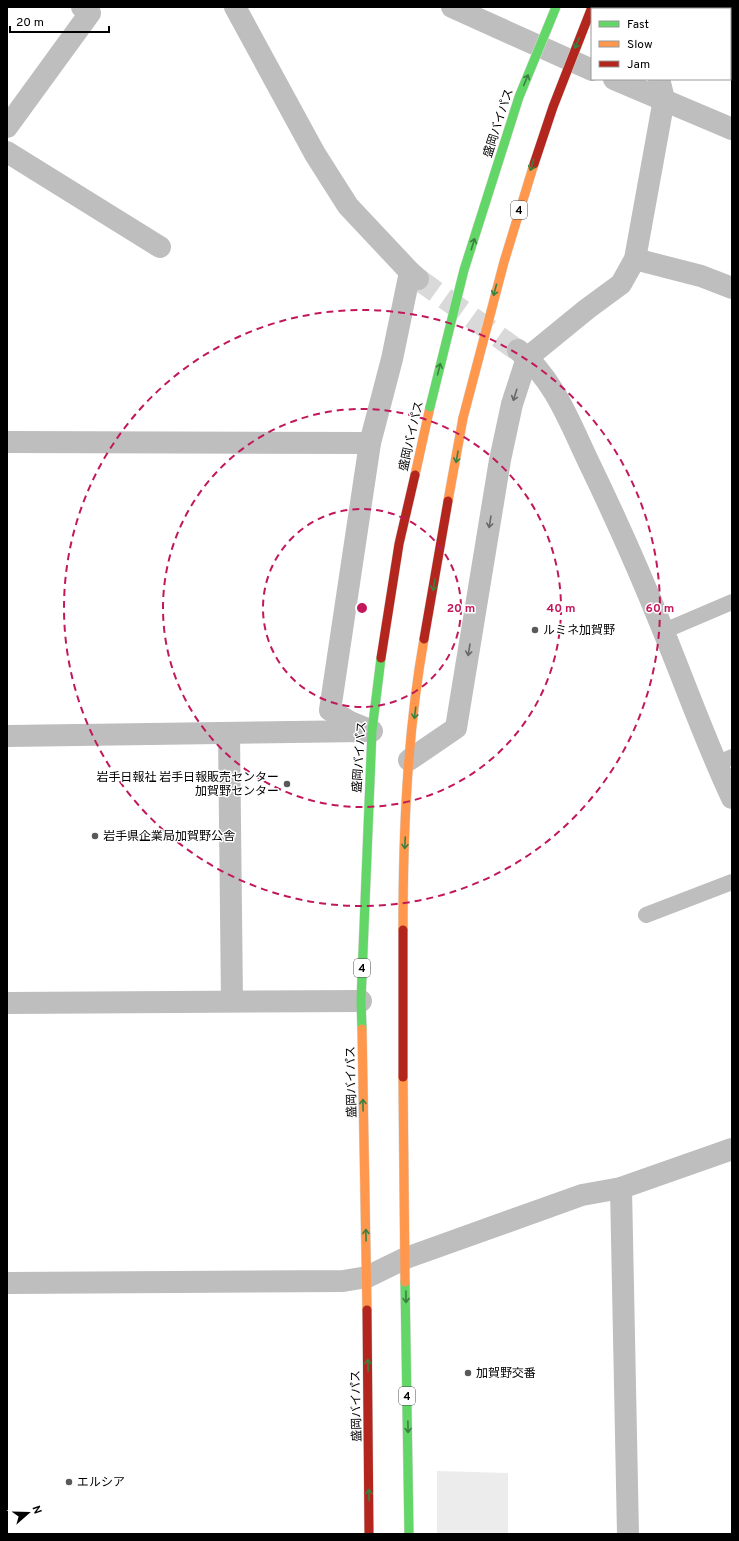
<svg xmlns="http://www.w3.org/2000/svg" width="739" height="1541" viewBox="0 0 739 1541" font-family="Overpass,'Noto Sans JP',sans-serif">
	<rect width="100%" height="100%" fill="#fff"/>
	<path fill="#ececec" d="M437 1471 508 1473V1534H437Z"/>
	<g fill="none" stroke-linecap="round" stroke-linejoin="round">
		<path stroke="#d9d9d9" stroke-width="22" stroke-dasharray="22 11" stroke-linecap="butt" d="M418 279 517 350"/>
		<g stroke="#dbdbdb" stroke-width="10">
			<g id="fast">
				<path d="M362 1029 361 1001 372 731 381 658"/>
				<path d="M405 1282 409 1534"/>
			</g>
		</g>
		<g stroke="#dbdbdb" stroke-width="10">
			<g id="slow">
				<path d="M415 475 430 407"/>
				<path d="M448 501 463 418"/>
				<path d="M403 930C403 833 407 735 424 639"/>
				<path d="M362 1029 367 1310"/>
				<path d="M403 1077 405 1282"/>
			</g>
		</g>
		<g stroke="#dbdbdb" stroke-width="10">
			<g id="jam">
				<path d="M424 639 448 501"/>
				<path d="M381 658 399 544 415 475"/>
				<path d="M403 930V1077"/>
				<path d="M367 1310 369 1534"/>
			</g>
		</g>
		<g stroke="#bebebe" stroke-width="16">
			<path d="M664 631 732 602"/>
			<path d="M716 764 732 757"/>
			<path d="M646 915 732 882"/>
		</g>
		<g stroke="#bebebe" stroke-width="22">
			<path d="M235 7 315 154 348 206 410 272 418 279"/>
			<path d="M452 7 592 70"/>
			<path d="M667 9 668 7"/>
			<path d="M614 79 732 129"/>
			<path d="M7 127 90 13 82 7"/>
			<path d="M7 152 160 247"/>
			<path d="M635 259 701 276 732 288"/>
			<path d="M518 350C555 379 571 426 591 467 617 521 641 575 663 630 686 686 706 743 732 798"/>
			<path d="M7 442 370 443"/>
			<path d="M372 731 350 722 330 710 370 443 392 359 410 272"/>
			<path d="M229 733 232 1001"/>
			<path d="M7 736 366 731"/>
			<path d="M409 760 456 728 500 460 512 404 527 358 587 309 621 284 635 259 664 99 659 79"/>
			<path d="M7 1003 361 1001"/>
			<path d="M621 1188 628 1534"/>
			<path d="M7 1283 343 1281 367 1277 406 1258 582 1195 621 1188 732 1149"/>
		</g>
		<use href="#fast" stroke="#63d668" stroke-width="9"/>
		<use href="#slow" stroke="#ff974d" stroke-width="9"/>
		<use href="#jam" stroke="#b3261e" stroke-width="9"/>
		<g stroke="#dbdbdb" stroke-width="10" stroke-linecap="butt">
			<path id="fast-bridge" d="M430 407 464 270 519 97 556 7"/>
		</g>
		<g stroke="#dbdbdb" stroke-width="10" stroke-linecap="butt">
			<path id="slow-bridge" d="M463 418 504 262 534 164"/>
		</g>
		<g stroke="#dbdbdb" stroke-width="10" stroke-linecap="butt">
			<path id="jam-bridge" d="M534 164 553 107 592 7"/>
		</g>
		<use href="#fast-bridge" stroke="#63d668" stroke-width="9"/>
		<use href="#slow-bridge" stroke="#ff974d" stroke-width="9"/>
		<use href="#jam-bridge" stroke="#b3261e" stroke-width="9"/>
	</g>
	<defs><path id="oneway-shaft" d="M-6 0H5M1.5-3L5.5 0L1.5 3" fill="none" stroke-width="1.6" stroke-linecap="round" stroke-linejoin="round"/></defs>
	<g stroke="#3b803e">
		<use href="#oneway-shaft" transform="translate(577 43) rotate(112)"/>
		<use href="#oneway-shaft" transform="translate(526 80) rotate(-67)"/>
		<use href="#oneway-shaft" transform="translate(532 165) rotate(107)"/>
		<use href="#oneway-shaft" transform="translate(473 244) rotate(-73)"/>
		<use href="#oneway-shaft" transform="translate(495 290) rotate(105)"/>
		<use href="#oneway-shaft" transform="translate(439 369) rotate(-76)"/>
		<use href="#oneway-shaft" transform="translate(457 457) rotate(100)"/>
		<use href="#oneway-shaft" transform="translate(434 585) rotate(100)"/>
		<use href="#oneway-shaft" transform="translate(415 713) rotate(97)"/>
		<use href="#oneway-shaft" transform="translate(405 843) rotate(93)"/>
		<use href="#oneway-shaft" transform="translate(363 1105) rotate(-91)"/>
		<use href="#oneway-shaft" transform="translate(366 1235) rotate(-91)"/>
		<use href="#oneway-shaft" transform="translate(406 1297) rotate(89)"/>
		<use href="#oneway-shaft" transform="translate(368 1365) rotate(-91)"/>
		<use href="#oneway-shaft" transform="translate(408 1427) rotate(89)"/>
		<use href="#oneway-shaft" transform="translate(369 1495) rotate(-91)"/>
	</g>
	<g stroke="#686868">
		<use href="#oneway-shaft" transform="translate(515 395) rotate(108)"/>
		<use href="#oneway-shaft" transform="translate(490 522) rotate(99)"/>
		<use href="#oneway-shaft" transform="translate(469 650) rotate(99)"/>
	</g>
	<g fill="none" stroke="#c2185b" stroke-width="2" stroke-dasharray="7 5">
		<circle cx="362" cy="608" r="99"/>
		<circle cx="362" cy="608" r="199"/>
		<circle cx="362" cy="608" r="298"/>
	</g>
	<g fill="#595959" stroke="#fff" stroke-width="1.5">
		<circle cx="535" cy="630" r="4"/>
		<circle cx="287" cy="784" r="4"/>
		<circle cx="95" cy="836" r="4"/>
		<circle cx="468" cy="1373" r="4"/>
		<circle cx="69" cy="1482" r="4"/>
	</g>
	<g text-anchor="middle" stroke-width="3" stroke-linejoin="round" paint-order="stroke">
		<g fill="#fff" stroke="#4c4c4c" stroke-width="1">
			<rect x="511" y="201" width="16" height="18" rx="3"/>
			<rect x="354" y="959" width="16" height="18" rx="3"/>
			<rect x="399" y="1387" width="16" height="18" rx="3"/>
		</g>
		<g font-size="11" font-weight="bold" fill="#000">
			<text x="519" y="214">4</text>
			<text x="362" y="972">4</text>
			<text x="407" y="1400">4</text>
		</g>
		<g font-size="12" fill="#000" stroke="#fff">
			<text transform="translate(498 123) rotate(-72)" y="4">盛岡バイパス</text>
			<text transform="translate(411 436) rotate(-77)" y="4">盛岡バイパス</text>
			<text transform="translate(359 757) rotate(-86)" y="4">盛岡バイパス</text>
			<text transform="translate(351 1082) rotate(-91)" y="4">盛岡バイパス</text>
			<text transform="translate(356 1406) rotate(-91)" y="4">盛岡バイパス</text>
		</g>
		<g font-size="12" fill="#000" stroke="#fff" text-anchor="start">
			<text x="543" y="634">ルミネ加賀野</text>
			<text x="279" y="781" text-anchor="end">岩手日報社 岩手日報販売センター<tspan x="279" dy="14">加賀野センター</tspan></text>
			<text x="103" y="840">岩手県企業局加賀野公舎</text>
			<text x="476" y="1377">加賀野交番</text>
			<text x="77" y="1486">エルシア</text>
		</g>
	</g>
	<circle cx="362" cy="608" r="6" fill="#c2185b" stroke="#fff" stroke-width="2"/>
	<g font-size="12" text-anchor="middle" font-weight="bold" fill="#c2185b" stroke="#fff" stroke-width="3" stroke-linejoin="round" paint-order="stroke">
		<text x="461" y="612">20 m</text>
		<text x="561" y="612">40 m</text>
		<text x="660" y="612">60 m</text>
	</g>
	<rect width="739" height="1541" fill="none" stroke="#000000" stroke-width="16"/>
	<rect x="591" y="8" width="140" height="72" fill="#ffffff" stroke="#999999"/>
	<rect x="599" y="21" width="20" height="6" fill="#63d668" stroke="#999999"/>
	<text x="627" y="28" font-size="12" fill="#000000">Fast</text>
	<rect x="599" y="41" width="20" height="6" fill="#ff974d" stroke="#999999"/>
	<text x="627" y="48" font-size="12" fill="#000000">Slow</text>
	<rect x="599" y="61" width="20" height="6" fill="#b3261e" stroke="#999999"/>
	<text x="627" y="68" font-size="12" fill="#000000">Jam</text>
	<g transform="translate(28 1513) rotate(70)" stroke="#ffffff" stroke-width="3" paint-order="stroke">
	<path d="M0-3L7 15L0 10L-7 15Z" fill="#000000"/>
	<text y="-6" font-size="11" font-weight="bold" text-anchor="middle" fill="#000000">N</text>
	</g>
	<path d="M10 26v6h99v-6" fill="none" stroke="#000000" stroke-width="2"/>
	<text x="16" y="26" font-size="12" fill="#000000" stroke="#ffffff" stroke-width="3" paint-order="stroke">20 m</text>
</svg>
